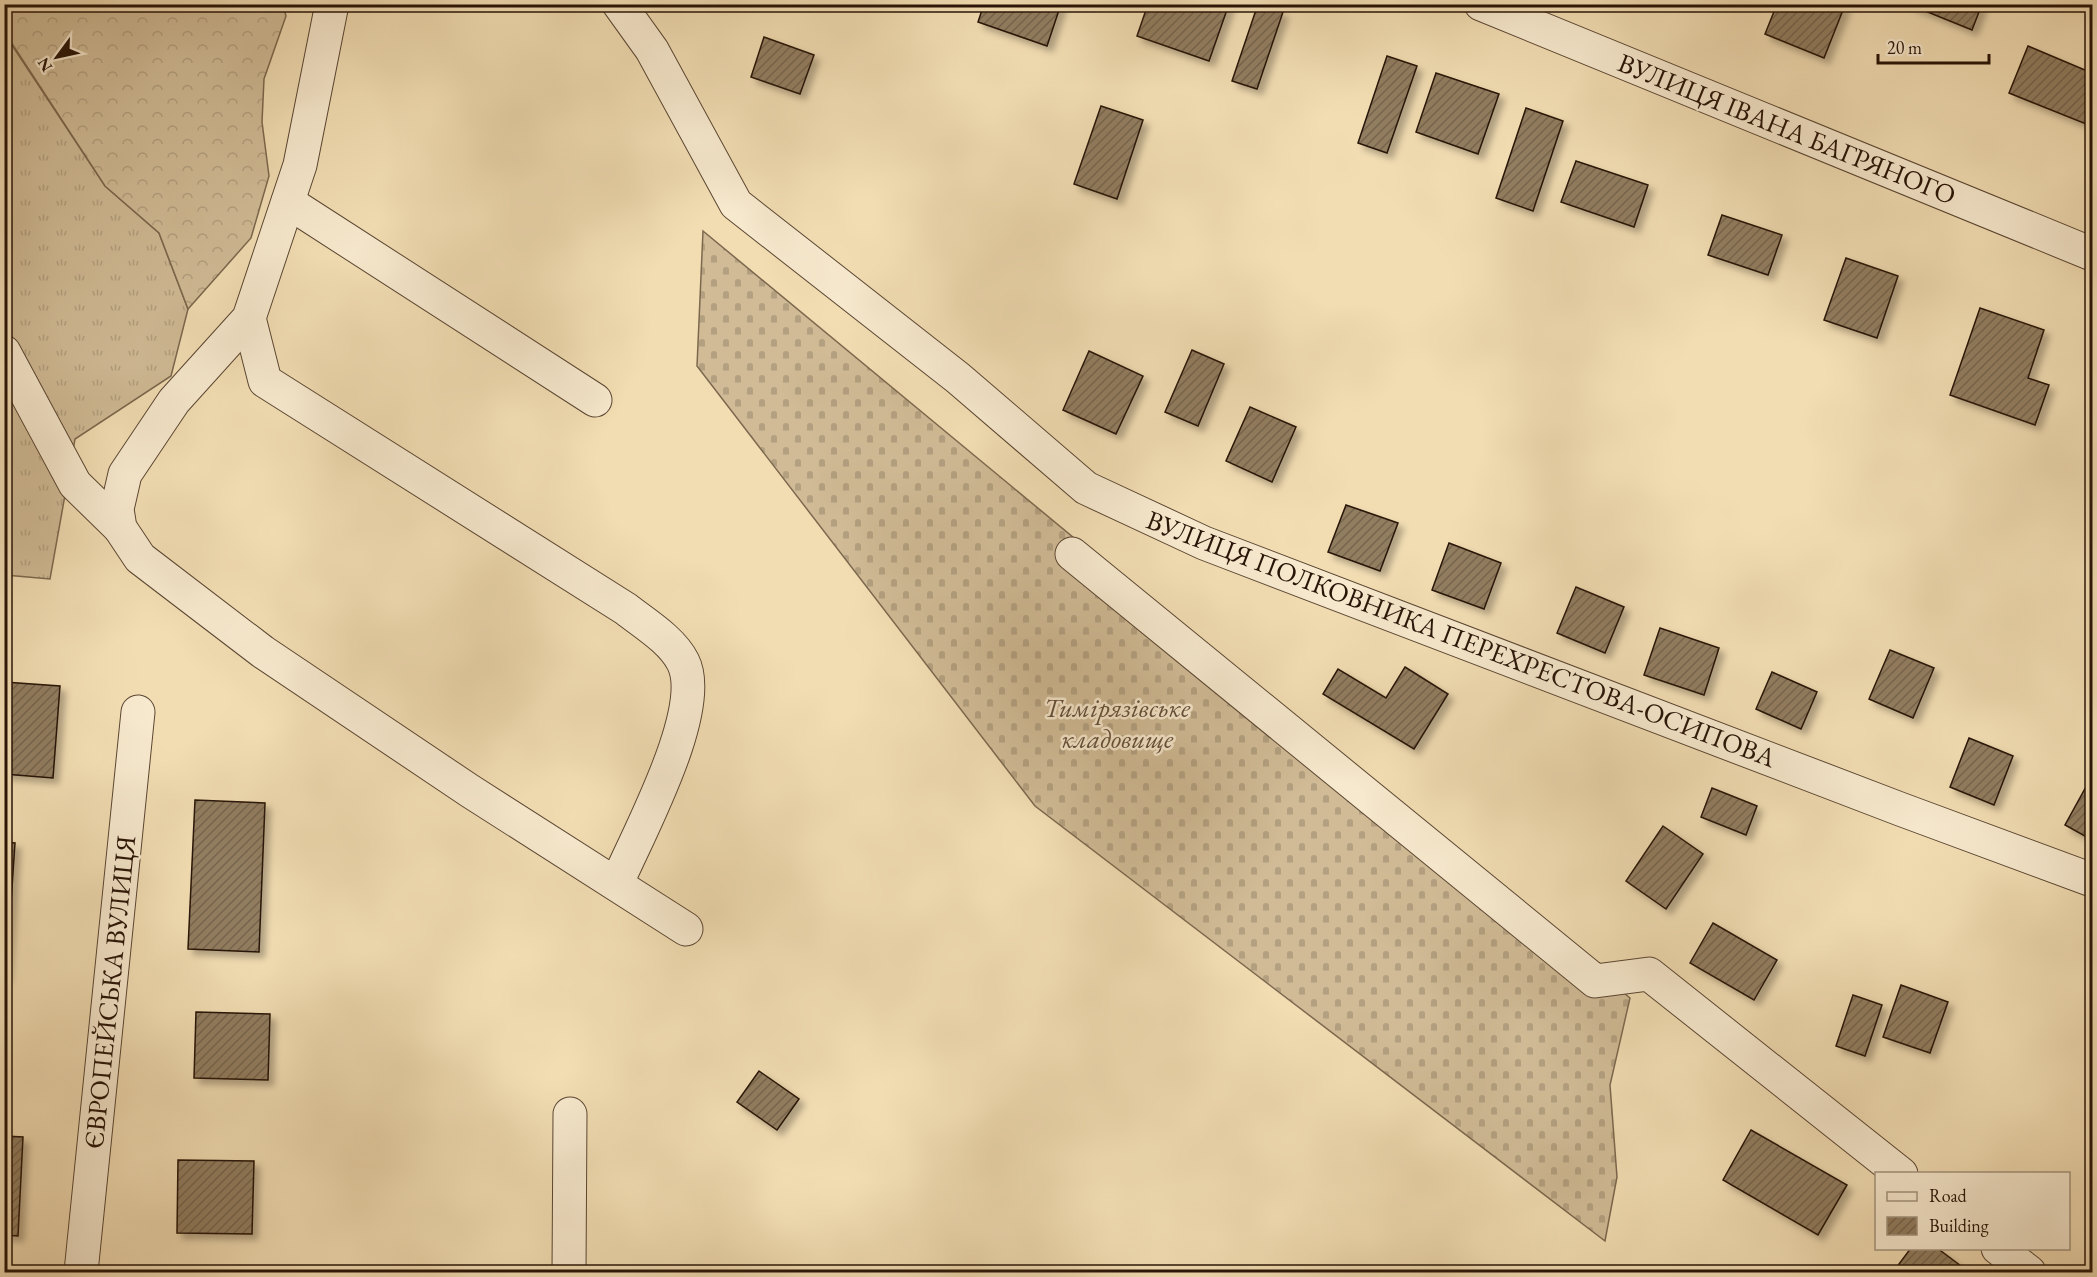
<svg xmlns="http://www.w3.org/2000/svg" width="2097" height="1277" viewBox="0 0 2097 1277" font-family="'EB Garamond',serif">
	<defs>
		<pattern id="grass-tufts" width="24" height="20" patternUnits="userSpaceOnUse" patternTransform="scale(1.5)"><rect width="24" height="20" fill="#d0bb96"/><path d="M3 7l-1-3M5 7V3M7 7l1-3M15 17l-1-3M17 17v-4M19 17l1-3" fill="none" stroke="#b3a080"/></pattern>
		<pattern id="forest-crowns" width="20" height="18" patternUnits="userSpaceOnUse" patternTransform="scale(1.5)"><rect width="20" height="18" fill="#d0bb96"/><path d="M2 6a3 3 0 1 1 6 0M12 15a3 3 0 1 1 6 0" fill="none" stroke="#b3a080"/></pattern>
		<pattern id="cemetery-stones" width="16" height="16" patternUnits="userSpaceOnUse" patternTransform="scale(1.5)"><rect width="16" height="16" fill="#d0bb96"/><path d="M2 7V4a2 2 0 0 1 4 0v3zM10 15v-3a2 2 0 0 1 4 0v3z" fill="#b3a080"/></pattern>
		<pattern id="building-hatch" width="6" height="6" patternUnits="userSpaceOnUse" patternTransform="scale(1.5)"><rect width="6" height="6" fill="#917d60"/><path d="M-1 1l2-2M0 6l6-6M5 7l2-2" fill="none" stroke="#76654d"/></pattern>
		<filter id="shadow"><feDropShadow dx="5.5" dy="5.5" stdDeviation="3" flood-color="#0004"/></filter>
	</defs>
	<rect width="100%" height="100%" fill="#f2ddb3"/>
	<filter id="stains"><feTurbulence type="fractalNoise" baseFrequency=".00333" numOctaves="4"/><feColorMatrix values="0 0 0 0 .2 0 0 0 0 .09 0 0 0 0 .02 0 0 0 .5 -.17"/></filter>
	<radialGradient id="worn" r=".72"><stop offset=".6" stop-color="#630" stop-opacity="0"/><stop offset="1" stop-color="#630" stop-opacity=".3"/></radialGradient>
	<path fill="url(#grass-tufts)" stroke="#7c684e" stroke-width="1.5" d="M4 33 105 186 159 233 188 309 171 376 75 439 50 579 5 575Z"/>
	<path fill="url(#forest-crowns)" stroke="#7c684e" stroke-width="1.5" d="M4 5H283L286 16 264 79 262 122 269 176 251 238 188 309 159 233 105 186 5 33Z"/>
	<path fill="url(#cemetery-stones)" stroke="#7c684e" stroke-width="1.5" d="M703 231 1630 998 1610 1085 1617 1177 1605 1241 1035 806 697 366Z"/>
	<g fill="url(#building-hatch)" stroke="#281407" stroke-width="1.5" filter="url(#shadow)">
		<path d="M984 4H1061L1047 46 978 22Z"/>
		<path d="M1148 4H1229L1209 61 1137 36Z"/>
		<path d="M1258 4 1283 12 1257 89 1232 81Z"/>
		<path d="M1777 4 1845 5 1824 58 1765 34Z"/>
		<path d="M1908 4H1982L1972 30Z"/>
		<path d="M764 37 814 55 800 94 751 77Z"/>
		<path d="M2028 46 2092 73 2091 126 2009 93Z"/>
		<path d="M1387 56 1417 66 1387 153 1358 143Z"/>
		<path d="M1436 73 1499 94 1478 154 1416 132Z"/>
		<path d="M1101 106 1143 120 1117 199 1074 184Z"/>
		<path d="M1526 108 1563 121 1533 211 1496 198Z"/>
		<path d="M1576 161 1648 185 1634 227 1561 202Z"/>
		<path d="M1722 215 1782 235 1768 275 1708 255Z"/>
		<path d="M1846 258 1898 276 1877 338 1824 320Z"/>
		<path d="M1980 308 2044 330 2028 378 2049 385 2035 425 1950 395Z"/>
		<path d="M1192 350 1224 364 1198 426 1165 412Z"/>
		<path d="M1089 351 1143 376 1116 434 1063 410Z"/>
		<path d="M1250 407 1296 427 1272 482 1226 461Z"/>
		<path d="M1346 505 1398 523 1380 571 1328 552Z"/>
		<path d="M1449 543 1501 563 1484 609 1432 590Z"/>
		<path d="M1576 587 1624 607 1605 653 1557 633Z"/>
		<path d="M1660 628 1719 648 1704 695 1644 675Z"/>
		<path d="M1890 650 1934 668 1913 718 1869 699Z"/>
		<path d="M1405 667 1448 694 1414 749 1323 694 1338 669 1386 698Z"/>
		<path d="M1772 672 1817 692 1801 729 1756 709Z"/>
		<path d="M4 682 60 686 53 778 4 774Z"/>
		<path d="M1969 738 2013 756 1994 805 1950 787Z"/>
		<path d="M2087 785 2092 787V840L2065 825Z"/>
		<path d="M1712 788 1757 806 1746 835 1701 817Z"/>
		<path d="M195 800 265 803 259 952 188 949Z"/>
		<path d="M1663 826 1703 854 1666 909 1626 881Z"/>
		<path d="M4 842 15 843 6 977H4Z"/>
		<path d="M1713 923 1777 960 1754 1000 1690 963Z"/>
		<path d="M1901 985 1948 1002 1930 1053 1883 1037Z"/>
		<path d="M1853 995 1882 1005 1865 1056 1836 1046Z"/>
		<path d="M196 1012 270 1014 268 1080 194 1078Z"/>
		<path d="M759 1071 799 1099 777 1130 737 1102Z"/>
		<path d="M1751 1130 1847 1185 1818 1235 1723 1180Z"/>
		<path d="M4 1136 23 1137 18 1236 4 1235Z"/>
		<path d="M178 1160 254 1161 252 1234 177 1233Z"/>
		<path d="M1911 1248H1937L1969 1272H1893Z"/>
	</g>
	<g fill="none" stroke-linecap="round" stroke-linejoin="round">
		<g stroke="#5a4632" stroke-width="35">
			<g id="minor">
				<path d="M332 4 300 165 249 318 174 401 125 474 117 509 120 528 140 558 263 652 470 791 686 929"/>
				<path d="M619 4 652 50 736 204 958 378 1086 488 1204 543 1900 809 2092 880"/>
				<path d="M1481 4 2092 254"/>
				<path d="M288 202 595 400"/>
				<path d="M249 318 265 381 626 609C645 624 672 640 683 662 707 709 637 836 617 883"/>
				<path d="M4 352 75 484 120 528"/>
				<path d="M1072 554 1595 981 1649 974 1901 1174"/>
				<path d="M1998 1248 2029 1272"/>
				<path d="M81 1272 138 712"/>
				<path d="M569 1272 570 1114"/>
			</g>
		</g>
		<use href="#minor" stroke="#f7e9ce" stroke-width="33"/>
	</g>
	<g text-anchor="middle" stroke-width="5" stroke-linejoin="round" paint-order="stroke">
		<g font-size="27" fill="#281407" stroke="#f7e9ce">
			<text transform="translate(1787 129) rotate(22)" y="9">ВУЛИЦЯ ІВАНА БАГРЯНОГО</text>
			<text transform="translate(1461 639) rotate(21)" y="9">ВУЛИЦЯ ПОЛКОВНИКА ПЕРЕХРЕСТОВА-ОСИПОВА</text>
			<text transform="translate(110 992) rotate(-84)" y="9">ЄВРОПЕЙСЬКА ВУЛИЦЯ</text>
		</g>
		<g font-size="27" font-style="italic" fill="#634e39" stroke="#f7e9ce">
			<text x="1117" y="717">Тимірязівське<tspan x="1117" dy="31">кладовище</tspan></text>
		</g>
	</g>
	<rect width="2097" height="1277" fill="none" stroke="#f2ddb3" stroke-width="24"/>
	<rect x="6" y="6" width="2085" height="1265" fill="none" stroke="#281407" stroke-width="3"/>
	<rect x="12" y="12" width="2073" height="1253" fill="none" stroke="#281407" stroke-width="1.5"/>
	<rect x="1875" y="1172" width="195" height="78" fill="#f7e9ce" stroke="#a4947e" stroke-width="1.5"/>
	<rect x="1887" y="1192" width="30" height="9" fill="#f7e9ce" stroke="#a4947e" stroke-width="1.5"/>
	<text x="1929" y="1202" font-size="18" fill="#281407">Road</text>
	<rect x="1887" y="1217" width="30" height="18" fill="url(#building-hatch)" stroke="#a4947e" stroke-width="1.5"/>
	<text x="1929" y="1232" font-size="18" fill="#281407">Building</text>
	<g transform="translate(57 57) rotate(237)" stroke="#f7e9ce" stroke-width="4.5" paint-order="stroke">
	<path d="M0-4.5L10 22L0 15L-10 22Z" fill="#281407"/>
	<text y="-9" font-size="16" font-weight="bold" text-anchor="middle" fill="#281407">N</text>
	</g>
	<path d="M1878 54v9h111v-9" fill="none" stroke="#281407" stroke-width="3"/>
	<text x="1887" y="54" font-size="18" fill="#281407" stroke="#f7e9ce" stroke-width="4.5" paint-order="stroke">20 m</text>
	<rect width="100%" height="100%" filter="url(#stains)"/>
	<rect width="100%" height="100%" fill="url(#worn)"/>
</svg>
